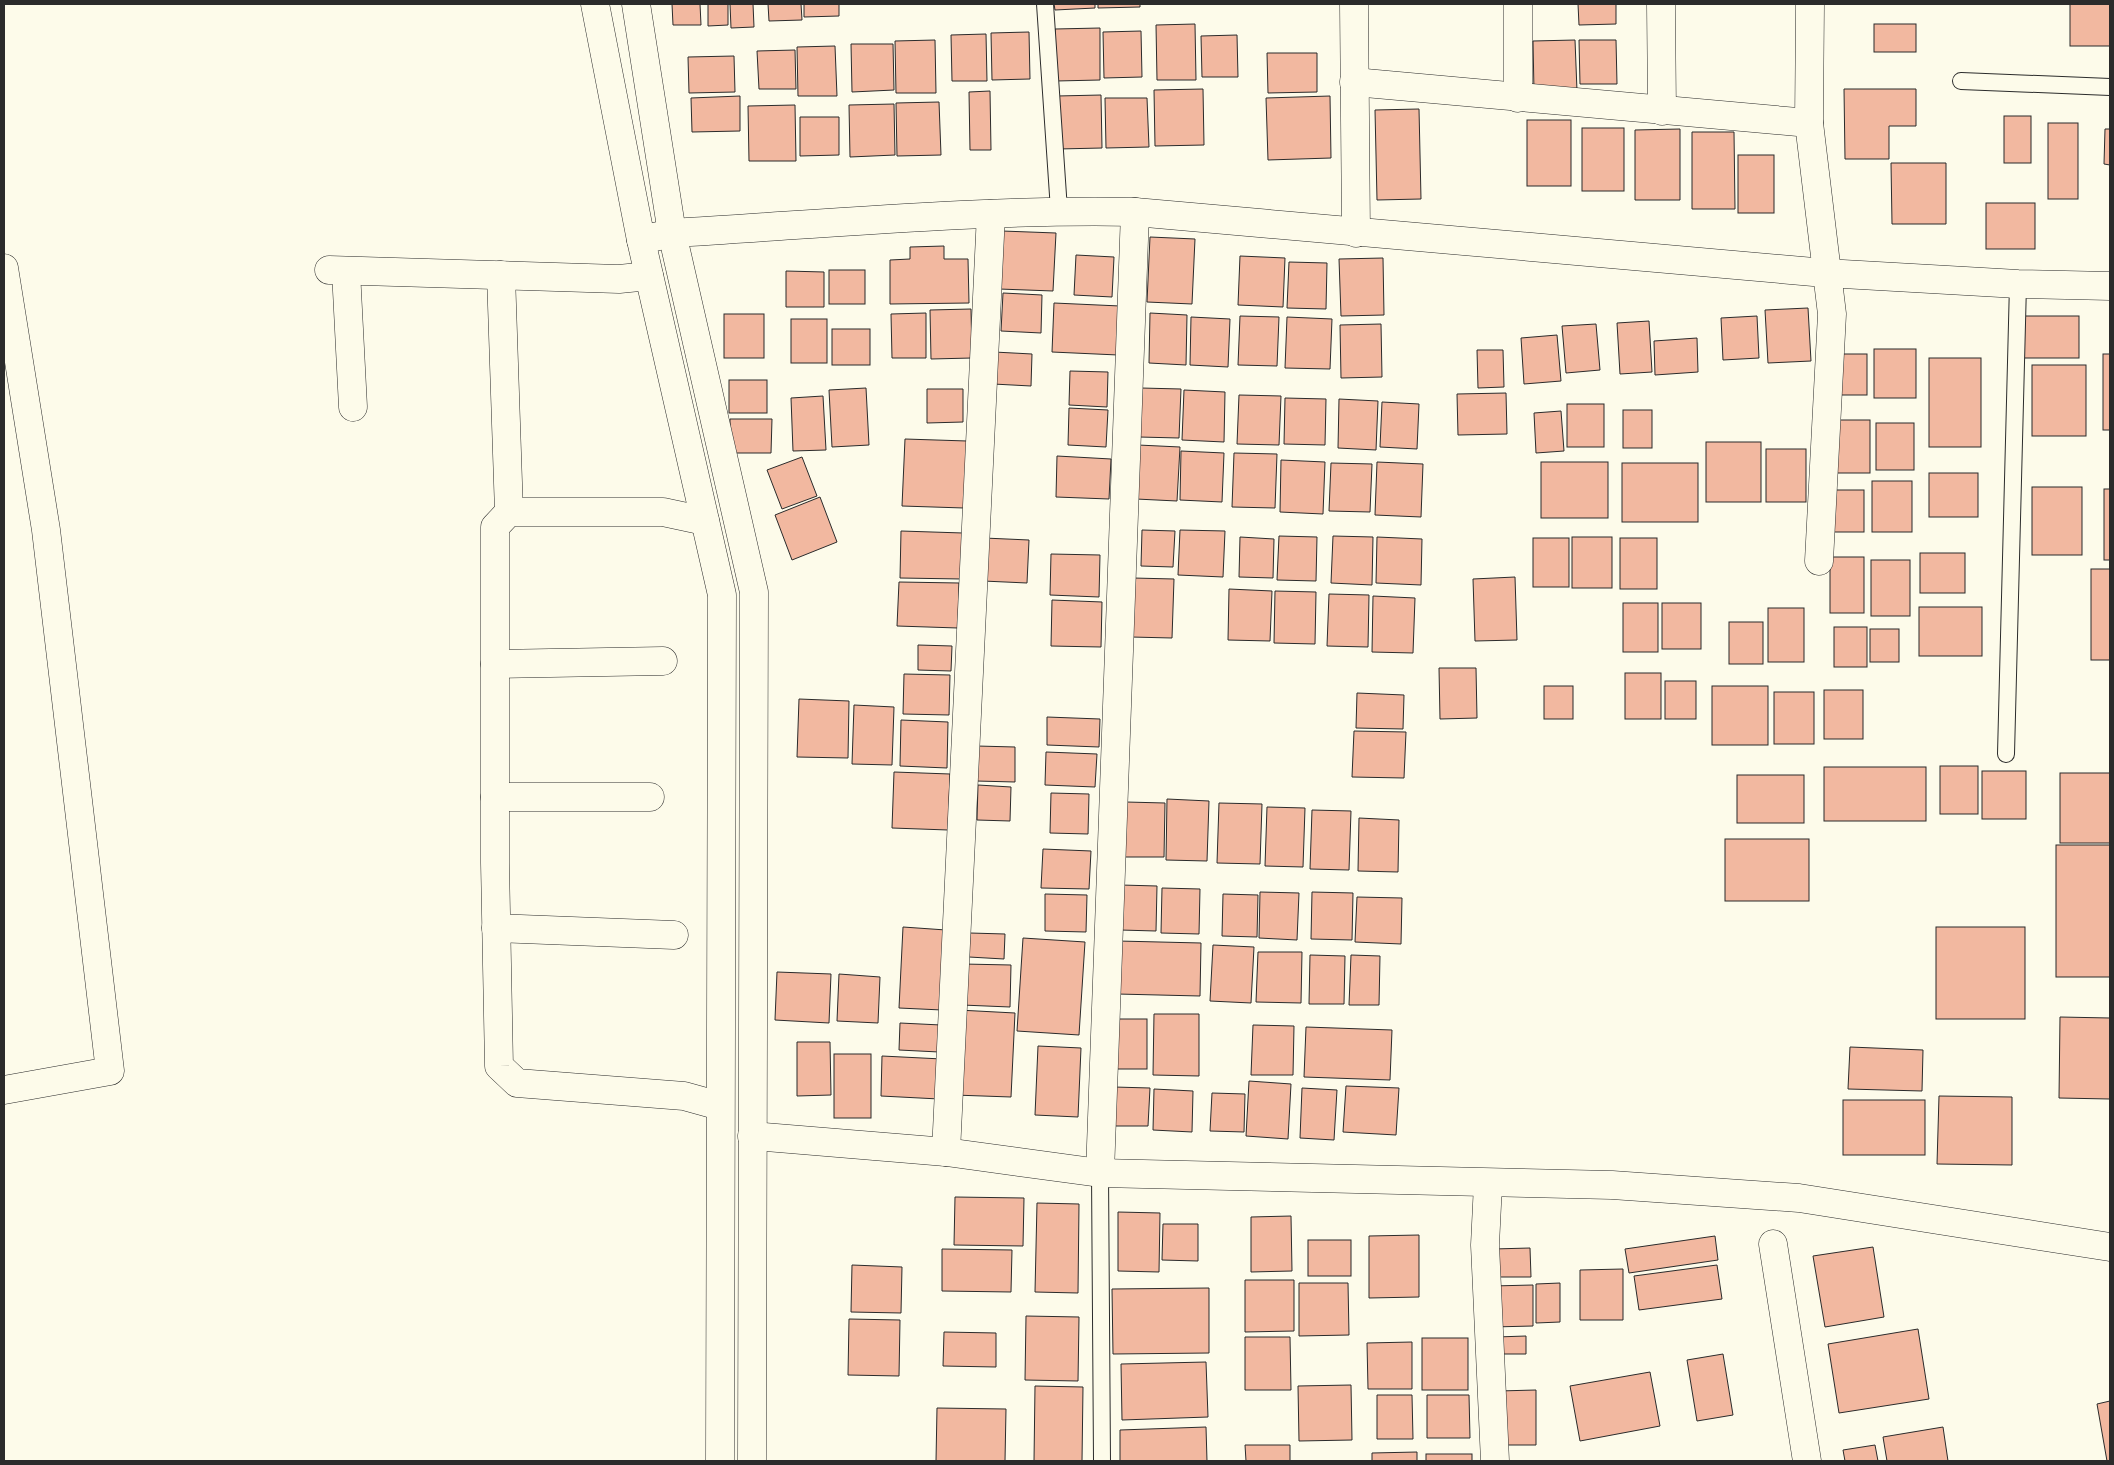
<svg xmlns="http://www.w3.org/2000/svg" width="2114" height="1465" viewBox="0 0 2114 1465" font-family="'DejaVu Sans',sans-serif">
	<rect width="100%" height="100%" fill="#fdfbea"/>
	<g fill="#f2b8a0" stroke="#2b2b2b">
		<path d="M672 4H700L701 25H673Z"/>
		<path d="M708 4H728V25L708 26Z"/>
		<path d="M730 4H753L754 27 731 28Z"/>
		<path d="M768 4H801L802 20 769 21Z"/>
		<path d="M804 4H839V16L804 17Z"/>
		<path d="M1054 4H1095V8L1055 10Z"/>
		<path d="M1098 4H1140V7L1098 8Z"/>
		<path d="M1578 4H1616V24L1579 25Z"/>
		<rect x="2070" y="4" width="40" height="42"/>
		<path d="M1195 24 1196 80H1157L1156 25Z"/>
		<rect x="1874" y="24" width="42" height="28"/>
		<path d="M1100 28V80L1056 81 1055 29Z"/>
		<path d="M1141 31 1142 77 1104 78 1103 32Z"/>
		<path d="M1029 32 1030 79 992 80 991 33Z"/>
		<path d="M986 34 987 81H952L951 35Z"/>
		<path d="M1237 35 1238 77H1202L1201 36Z"/>
		<path d="M935 40 936 93H896L895 41Z"/>
		<path d="M1575 40 1577 91 1534 92 1533 41Z"/>
		<path d="M1579 40H1616L1617 84H1580Z"/>
		<path d="M851 44H893L894 90 852 92Z"/>
		<path d="M835 46 837 96H798L797 47Z"/>
		<path d="M795 50 796 89H759L757 51Z"/>
		<path d="M1267 53H1317V92L1268 93Z"/>
		<path d="M734 56 735 92 689 93 688 57Z"/>
		<path d="M1203 89 1204 145 1155 146 1154 90Z"/>
		<path d="M1844 89H1916V126H1889V159H1845Z"/>
		<path d="M990 91 991 150H970L969 92Z"/>
		<path d="M1101 95 1102 148 1058 149 1057 96Z"/>
		<path d="M740 96V131L692 132 691 98Z"/>
		<path d="M1330 96 1331 158 1268 160 1266 98Z"/>
		<path d="M1105 98H1147L1149 147 1106 148Z"/>
		<path d="M939 102 941 155 897 156 896 103Z"/>
		<path d="M894 104 895 155 850 157 849 105Z"/>
		<path d="M795 105 796 161H749L748 106Z"/>
		<path d="M1419 109 1421 199 1377 200 1375 110Z"/>
		<rect x="2004" y="116" width="27" height="47"/>
		<path d="M800 117H839V155L800 156Z"/>
		<rect x="1527" y="120" width="44" height="66"/>
		<rect x="2048" y="123" width="30" height="76"/>
		<rect x="1582" y="128" width="42" height="63"/>
		<path d="M1680 129V200H1635V130Z"/>
		<path d="M2105 129H2110V165L2104 164Z"/>
		<path d="M1692 132H1734L1735 209H1692Z"/>
		<rect x="1738" y="155" width="36" height="58"/>
		<path d="M1891 163H1946V224H1892Z"/>
		<rect x="1986" y="203" width="49" height="46"/>
		<path d="M1002 231 1056 233 1053 291 999 289Z"/>
		<path d="M1150 237 1195 239 1192 304 1147 302Z"/>
		<path d="M944 246V259H968L969 303 890 304V260L910 259V247Z"/>
		<path d="M1076 255 1114 257 1112 297 1074 295Z"/>
		<path d="M1240 256 1285 258 1283 307 1238 305Z"/>
		<path d="M1383 258 1384 315 1341 316 1339 259Z"/>
		<path d="M1289 262 1327 263 1326 309 1287 308Z"/>
		<rect x="829" y="270" width="36" height="34"/>
		<path d="M786 271 824 272V307H786Z"/>
		<path d="M1003 293 1042 295 1041 333 1001 331Z"/>
		<path d="M1054 303 1120 306 1118 355 1052 352Z"/>
		<path d="M1808 308 1811 361 1768 363 1765 310Z"/>
		<path d="M971 309 972 358 931 359 930 310Z"/>
		<path d="M926 313V358H892L891 314Z"/>
		<path d="M1150 313 1187 315 1186 365 1149 363Z"/>
		<rect x="724" y="314" width="40" height="44"/>
		<path d="M1240 316 1279 317 1277 366 1238 365Z"/>
		<path d="M1757 316 1759 358 1723 360 1721 318Z"/>
		<rect x="2024" y="316" width="55" height="42"/>
		<path d="M1191 317 1230 319 1228 367 1190 365Z"/>
		<path d="M1287 317 1332 319 1330 369 1285 368Z"/>
		<rect x="791" y="319" width="36" height="44"/>
		<path d="M1649 321 1652 372 1620 374 1617 323Z"/>
		<path d="M1381 324 1382 377 1341 378 1340 325Z"/>
		<path d="M1596 324 1600 370 1566 373 1562 326Z"/>
		<rect x="832" y="329" width="38" height="36"/>
		<path d="M1557 335 1561 381 1524 384 1521 338Z"/>
		<path d="M1697 338 1698 372 1655 375 1654 341Z"/>
		<rect x="1874" y="349" width="42" height="49"/>
		<path d="M1477 350H1503L1504 387 1478 388Z"/>
		<path d="M994 352 1032 354 1031 386 993 384Z"/>
		<rect x="1835" y="354" width="32" height="41"/>
		<rect x="2103" y="354" width="7" height="76"/>
		<rect x="1929" y="358" width="52" height="89"/>
		<rect x="2032" y="365" width="54" height="71"/>
		<path d="M1070 371 1108 372 1107 407 1069 405Z"/>
		<rect x="729" y="380" width="38" height="33"/>
		<path d="M866 388 869 445 832 447 829 390Z"/>
		<path d="M1141 388 1181 389 1179 438 1139 437Z"/>
		<path d="M927 389H963V422L927 423Z"/>
		<path d="M1184 390 1225 392 1224 442 1182 440Z"/>
		<path d="M1506 393 1507 434 1458 435 1457 394Z"/>
		<path d="M1239 395 1281 396 1279 445 1237 444Z"/>
		<path d="M823 396 826 450 793 451 791 398Z"/>
		<path d="M1285 398 1326 399 1325 445 1284 444Z"/>
		<path d="M1339 399 1378 401 1376 450 1338 448Z"/>
		<path d="M1382 402 1419 404 1417 449 1380 447Z"/>
		<rect x="1567" y="404" width="37" height="43"/>
		<path d="M1069 408 1108 410 1106 447 1068 445Z"/>
		<rect x="1623" y="410" width="29" height="38"/>
		<path d="M1561 411 1564 451 1536 453 1534 413Z"/>
		<path d="M730 419H772L771 453H730Z"/>
		<rect x="1831" y="420" width="39" height="53"/>
		<rect x="1876" y="423" width="38" height="47"/>
		<path d="M905 439 967 441 964 508 902 506Z"/>
		<rect x="1706" y="442" width="55" height="60"/>
		<path d="M1138 445 1180 447 1177 501 1136 499Z"/>
		<rect x="1766" y="449" width="40" height="53"/>
		<path d="M1181 451 1224 453 1222 502 1180 500Z"/>
		<path d="M1234 453 1277 454 1275 508 1232 507Z"/>
		<path d="M1057 456 1111 459 1109 499 1056 497Z"/>
		<path d="M802 457 817 496 782 509 767 470Z"/>
		<path d="M1281 460 1325 462 1323 514 1280 512Z"/>
		<path d="M1377 462 1423 464 1421 517 1375 515Z"/>
		<rect x="1541" y="462" width="67" height="56"/>
		<path d="M1331 463 1372 464 1370 512 1329 511Z"/>
		<rect x="1622" y="463" width="76" height="59"/>
		<rect x="1929" y="473" width="49" height="44"/>
		<rect x="1872" y="481" width="40" height="51"/>
		<rect x="2032" y="487" width="50" height="68"/>
		<rect x="2104" y="489" width="6" height="71"/>
		<rect x="1829" y="490" width="35" height="42"/>
		<path d="M820 497 837 542 792 560 775 515Z"/>
		<path d="M1142 530 1175 531 1173 567 1141 566Z"/>
		<path d="M1180 530 1225 531 1223 577 1178 575Z"/>
		<path d="M901 531 963 533 962 579 900 578Z"/>
		<path d="M1279 536 1317 537 1316 581 1277 580Z"/>
		<path d="M1333 536 1373 537 1372 585 1331 583Z"/>
		<path d="M1240 537 1274 539 1273 578 1239 577Z"/>
		<path d="M1377 537 1422 539 1421 585 1376 583Z"/>
		<rect x="1572" y="537" width="40" height="51"/>
		<path d="M984 538 1029 540 1027 583 983 581Z"/>
		<rect x="1533" y="538" width="36" height="49"/>
		<rect x="1620" y="538" width="37" height="51"/>
		<rect x="1920" y="553" width="45" height="40"/>
		<path d="M1051 554 1100 555 1099 597 1050 595Z"/>
		<rect x="1830" y="557" width="34" height="56"/>
		<rect x="1871" y="560" width="39" height="56"/>
		<rect x="2091" y="569" width="19" height="91"/>
		<path d="M1515 577 1517 640 1475 641 1473 579Z"/>
		<path d="M1133 578 1174 579 1172 638 1131 637Z"/>
		<path d="M899 582 959 583 958 628 897 626Z"/>
		<path d="M1229 589 1272 591 1270 641 1228 640Z"/>
		<path d="M1275 591 1316 592 1315 644 1274 643Z"/>
		<path d="M1329 594 1369 595 1368 647 1327 646Z"/>
		<path d="M1373 596 1415 598 1413 653 1372 652Z"/>
		<path d="M1052 600 1102 602 1101 647 1051 646Z"/>
		<rect x="1623" y="603" width="35" height="49"/>
		<rect x="1662" y="603" width="39" height="46"/>
		<rect x="1919" y="607" width="63" height="49"/>
		<rect x="1768" y="608" width="36" height="54"/>
		<rect x="1729" y="622" width="34" height="42"/>
		<rect x="1834" y="627" width="33" height="40"/>
		<rect x="1870" y="629" width="29" height="33"/>
		<path d="M918 645 952 646 951 671 918 670Z"/>
		<path d="M1439 668H1476L1477 718 1440 719Z"/>
		<rect x="1625" y="673" width="36" height="46"/>
		<path d="M904 674 950 675 949 715 903 714Z"/>
		<rect x="1665" y="681" width="31" height="38"/>
		<rect x="1544" y="686" width="29" height="33"/>
		<rect x="1712" y="686" width="56" height="59"/>
		<rect x="1824" y="690" width="39" height="49"/>
		<rect x="1774" y="692" width="40" height="52"/>
		<path d="M1357 693 1404 695 1403 729 1356 728Z"/>
		<path d="M799 699 849 701 848 758 797 757Z"/>
		<path d="M854 705 894 707 892 765 852 764Z"/>
		<path d="M1047 717 1100 719 1099 747 1047 745Z"/>
		<path d="M901 720 948 722 947 768 900 766Z"/>
		<path d="M1354 731 1406 732 1404 778 1352 777Z"/>
		<path d="M977 746 1015 747V782L976 781Z"/>
		<path d="M1046 752 1097 754 1095 787 1045 785Z"/>
		<rect x="1940" y="766" width="38" height="48"/>
		<rect x="1824" y="767" width="102" height="54"/>
		<rect x="1982" y="771" width="44" height="48"/>
		<path d="M894 772 950 774 948 830 892 828Z"/>
		<rect x="2060" y="773" width="50" height="70"/>
		<rect x="1737" y="775" width="67" height="48"/>
		<path d="M978 785 1011 787 1010 821 977 820Z"/>
		<path d="M1051 793 1089 794 1088 834 1050 833Z"/>
		<path d="M1167 799 1209 801 1207 861 1166 860Z"/>
		<path d="M1126 802 1165 803 1164 857H1124Z"/>
		<path d="M1219 803 1262 804 1260 864 1217 863Z"/>
		<path d="M1267 807 1305 808 1303 867 1265 866Z"/>
		<path d="M1312 810 1351 811 1349 870 1310 869Z"/>
		<path d="M1359 818 1399 820 1398 872 1358 871Z"/>
		<rect x="1725" y="839" width="84" height="62"/>
		<rect x="2056" y="845" width="54" height="132"/>
		<path d="M1043 849 1091 851 1089 889 1041 888Z"/>
		<path d="M1121 885 1157 886 1156 931 1120 930Z"/>
		<path d="M1162 888 1200 889 1199 934 1161 933Z"/>
		<path d="M1260 892 1299 893 1297 940 1259 938Z"/>
		<path d="M1312 892 1353 893 1352 940 1311 939Z"/>
		<path d="M1045 894 1087 895 1086 932 1045 931Z"/>
		<path d="M1223 894 1258 895 1257 937 1222 936Z"/>
		<path d="M1357 897 1402 898 1401 944 1355 942Z"/>
		<path d="M903 927 946 930 942 1010 899 1008Z"/>
		<rect x="1936" y="927" width="89" height="92"/>
		<path d="M970 933 1005 934 1004 959 969 957Z"/>
		<path d="M1023 938 1085 942 1079 1035 1017 1031Z"/>
		<path d="M1118 941 1201 943 1200 996 1117 994Z"/>
		<path d="M1213 945 1254 947 1251 1003 1210 1001Z"/>
		<path d="M1258 952H1302L1301 1003 1256 1002Z"/>
		<path d="M1310 955 1345 956 1344 1004H1309Z"/>
		<path d="M1351 955 1380 956 1379 1005H1349Z"/>
		<path d="M963 964 1011 965 1010 1007 962 1005Z"/>
		<path d="M777 972 831 974 829 1023 775 1020Z"/>
		<path d="M839 974 880 977 878 1023 837 1021Z"/>
		<path d="M958 1010 1015 1013 1011 1097 954 1095Z"/>
		<path d="M1154 1014H1199V1076L1153 1075Z"/>
		<path d="M2060 1017 2110 1018V1099L2059 1098Z"/>
		<rect x="1112" y="1019" width="35" height="50"/>
		<path d="M900 1023 941 1025 939 1052 899 1050Z"/>
		<path d="M1253 1025 1294 1026 1293 1075H1251Z"/>
		<path d="M1306 1027 1392 1030 1390 1080 1304 1077Z"/>
		<path d="M797 1042H830L831 1095 797 1096Z"/>
		<path d="M1038 1046 1081 1048 1078 1117 1035 1115Z"/>
		<path d="M1850 1047 1923 1050 1922 1091 1848 1089Z"/>
		<rect x="834" y="1054" width="37" height="64"/>
		<path d="M882 1056 942 1059 939 1099 881 1096Z"/>
		<path d="M1249 1081 1291 1084 1288 1139 1246 1136Z"/>
		<path d="M1346 1086 1399 1088 1396 1135 1343 1132Z"/>
		<path d="M1114 1087 1150 1088 1148 1126H1112Z"/>
		<path d="M1302 1088 1337 1090 1334 1140 1300 1138Z"/>
		<path d="M1154 1089 1193 1091 1192 1132 1153 1130Z"/>
		<path d="M1212 1093 1245 1094 1244 1132 1210 1131Z"/>
		<path d="M1939 1096 2012 1097V1165L1937 1164Z"/>
		<rect x="1843" y="1100" width="82" height="55"/>
		<path d="M955 1197 1024 1198 1023 1246 954 1245Z"/>
		<path d="M1037 1203 1079 1204 1078 1293 1035 1292Z"/>
		<path d="M1118 1212 1160 1213 1159 1272 1118 1271Z"/>
		<path d="M1291 1216 1292 1271 1251 1272V1217Z"/>
		<path d="M1163 1224H1198V1261L1162 1260Z"/>
		<path d="M1419 1235V1297L1369 1298V1236Z"/>
		<path d="M1715 1236 1718 1260 1629 1273 1625 1249Z"/>
		<rect x="1308" y="1240" width="43" height="36"/>
		<path d="M1873 1247 1884 1317 1825 1327 1813 1256Z"/>
		<path d="M1530 1248 1531 1277H1493V1249Z"/>
		<path d="M942 1249 1012 1250 1011 1292 942 1291Z"/>
		<path d="M852 1265 902 1267 901 1313 851 1312Z"/>
		<path d="M1717 1265 1722 1299 1639 1310 1634 1276Z"/>
		<path d="M1623 1269V1320H1580V1270Z"/>
		<path d="M1245 1280H1294V1331L1245 1332Z"/>
		<path d="M1299 1283H1348L1349 1335 1299 1336Z"/>
		<path d="M1560 1283V1322L1536 1323V1284Z"/>
		<path d="M1533 1285V1326L1492 1327V1286Z"/>
		<path d="M1209 1288V1353L1113 1354 1112 1289Z"/>
		<path d="M1026 1316 1079 1317 1078 1381 1025 1380Z"/>
		<path d="M849 1319 900 1320 899 1376 848 1375Z"/>
		<path d="M1918 1329 1929 1399 1839 1413 1828 1344Z"/>
		<path d="M944 1332 996 1333V1367L943 1366Z"/>
		<path d="M1526 1336V1354H1496V1337Z"/>
		<path d="M1245 1337H1290L1291 1390H1245Z"/>
		<rect x="1422" y="1338" width="46" height="52"/>
		<path d="M1412 1342V1389H1368L1367 1343Z"/>
		<path d="M1723 1354 1733 1415 1697 1421 1687 1360Z"/>
		<path d="M1206 1362 1208 1417 1122 1420 1121 1364Z"/>
		<path d="M1650 1372 1660 1426 1580 1441 1570 1386Z"/>
		<path d="M1351 1385 1352 1440 1299 1441 1298 1386Z"/>
		<path d="M1035 1386 1083 1387 1082 1461H1034Z"/>
		<path d="M1536 1390V1445H1498V1391Z"/>
		<path d="M1377 1395H1412L1413 1439H1377Z"/>
		<path d="M1427 1395H1469L1470 1438H1427Z"/>
		<path d="M2110 1401V1461H2107L2097 1404Z"/>
		<path d="M937 1408 1006 1409 1005 1461H936Z"/>
		<path d="M1206 1427 1207 1461H1120V1430Z"/>
		<path d="M1943 1427 1948 1461H1887L1883 1437Z"/>
		<path d="M1245 1445H1290V1461H1246Z"/>
		<path d="M1875 1445 1878 1461H1845L1843 1450Z"/>
		<path d="M1417 1452V1461H1372V1453Z"/>
		<rect x="1426" y="1454" width="46" height="7"/>
	</g>
	<g fill="none" stroke-linecap="round" stroke-linejoin="round">
		<g stroke="#2b2b2b" stroke-width="18">
			<g id="lane">
				<path d="M1045 4 1059 210"/>
				<path d="M1961 81 2110 87"/>
				<path d="M2006 754 2018 284"/>
				<path d="M1100 1173 1102 1461"/>
			</g>
		</g>
		<g stroke="#2b2b2b" stroke-width="29">
			<g id="street">
				<path d="M1354 4 1356 233"/>
				<path d="M1518 4V98"/>
				<path d="M1661 4 1662 111"/>
				<path d="M1810 4 1809 123 1832 314 1819 561"/>
				<path d="M1354 82 1809 123"/>
				<path d="M641 240 672 233C826 224 981 209 1135 212L1825 273 2018 284 2110 286"/>
				<path d="M4 268 46 530 110 1071 4 1090"/>
				<path d="M329 270 619 279 649 276"/>
				<path d="M346 271 353 407"/>
				<path d="M501 275 509 512"/>
				<path d="M705 521 663 512H509L495 527V863L499 1066 517 1083 684 1096 720 1106"/>
				<path d="M495 664 663 661"/>
				<path d="M495 797H650"/>
				<path d="M496 928 674 935"/>
				<path d="M752 1136 946 1152 1100 1173 1612 1185 1799 1198 2110 1247"/>
				<path d="M946 1152 991 214"/>
				<path d="M1100 1173 1135 212"/>
				<path d="M1488 1184 1485 1245 1495 1461"/>
				<path d="M1773 1244 1807 1461"/>
			</g>
		</g>
		<g stroke="#2b2b2b" stroke-width="29">
			<g id="secondary">
				<path d="M595 4 641 240 722 595 720 1461"/>
				<path d="M636 4 672 233 754 592 752 1461"/>
			</g>
		</g>
		<use href="#lane" stroke="#fdfbea" stroke-width="16"/>
		<use href="#street" stroke="#fdfbea" stroke-width="28"/>
		<use href="#secondary" stroke="#fdfbea" stroke-width="28"/>
	</g>
	<rect width="2114" height="1465" fill="none" stroke="#2b2b2b" stroke-width="10"/>
</svg>
